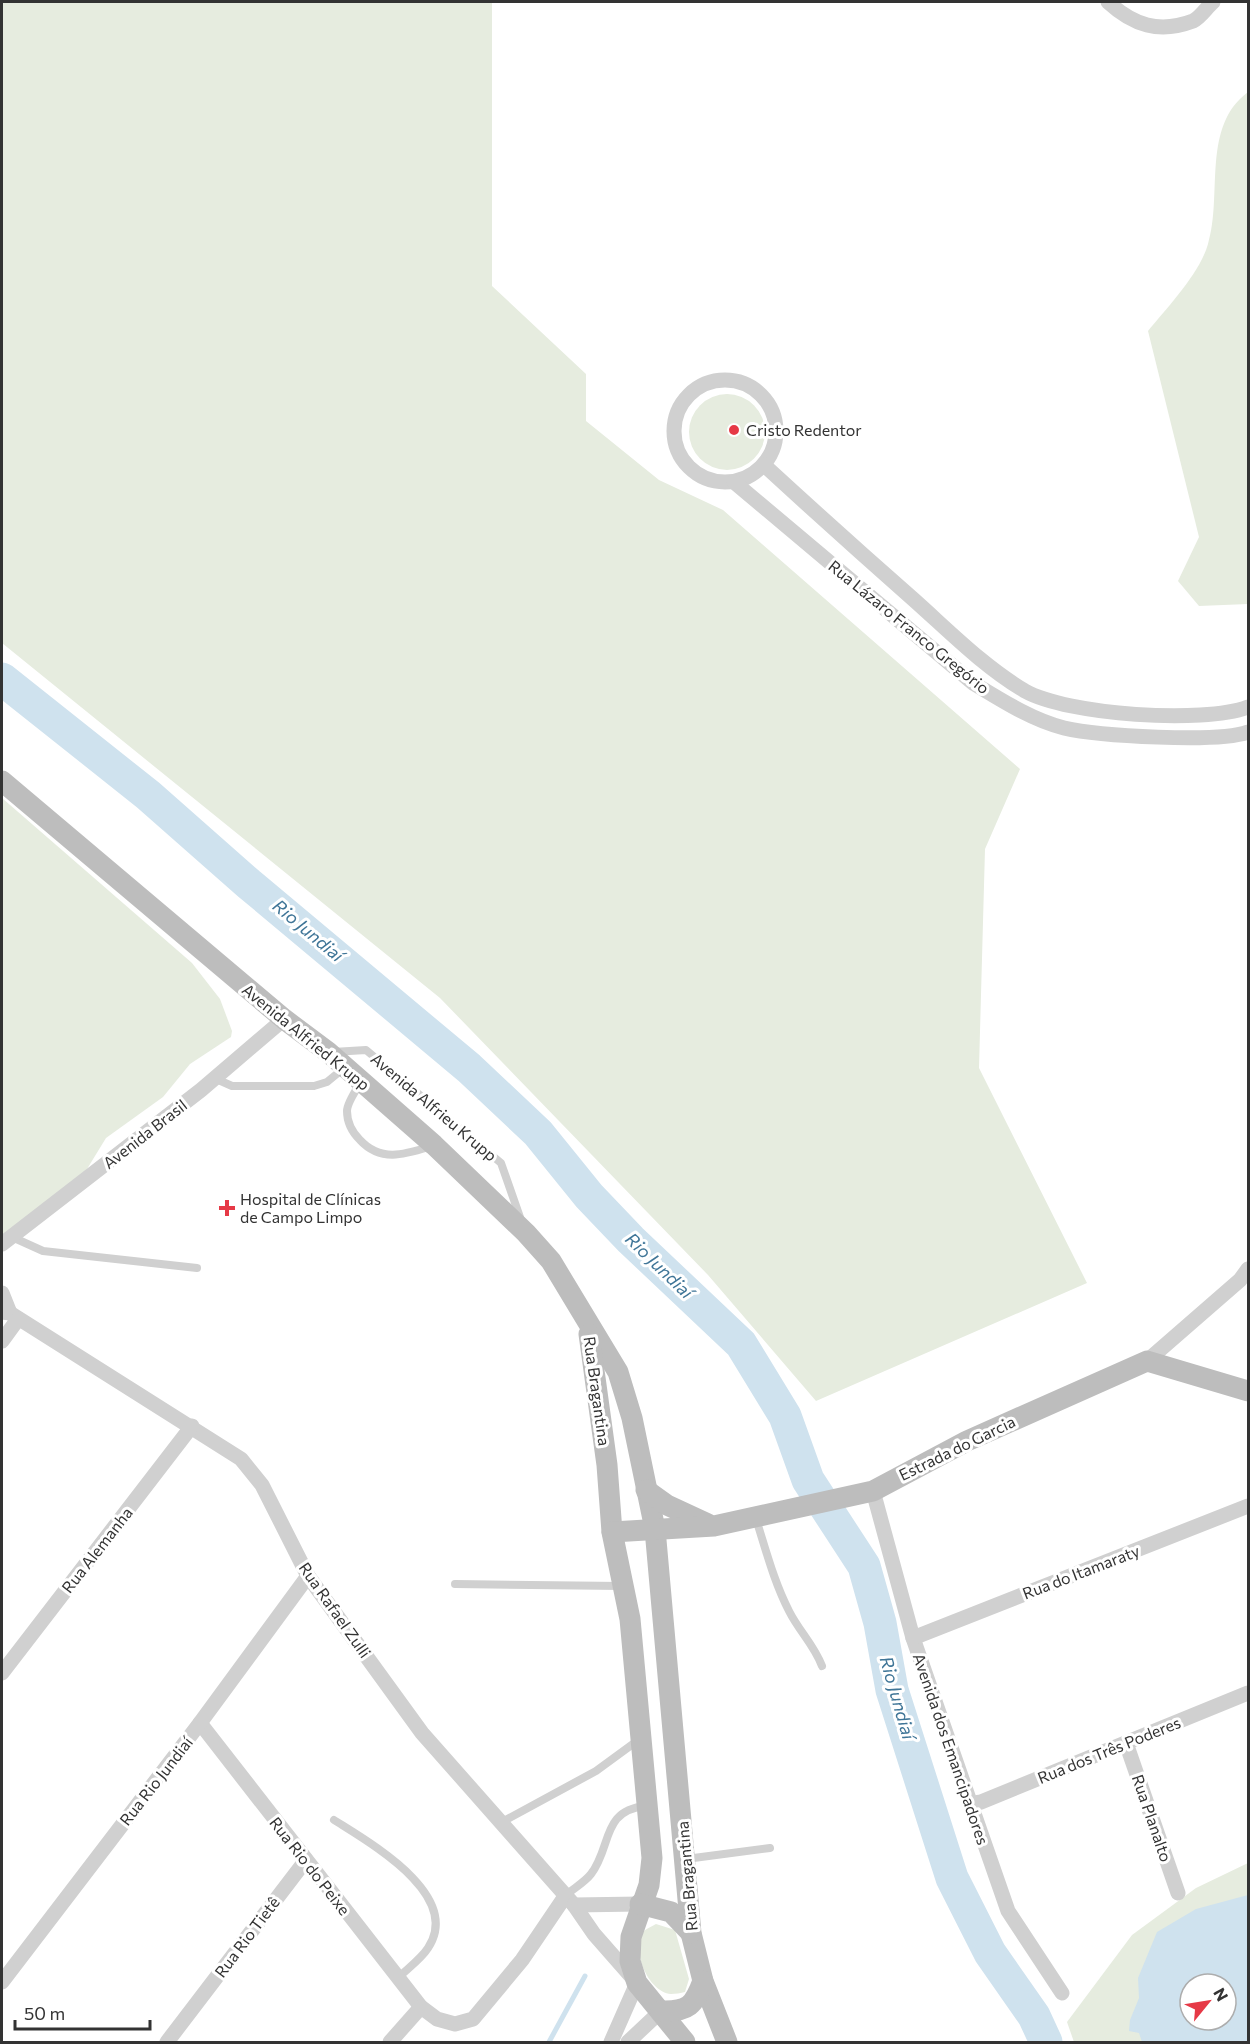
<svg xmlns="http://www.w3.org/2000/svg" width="1250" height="2044" viewBox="0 0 1250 2044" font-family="Commissioner,sans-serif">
	<rect width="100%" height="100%" fill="#fff"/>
	<g fill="#e6ecdf" fill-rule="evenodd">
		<path d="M2 2H492V286L586 374V421L659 480 723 510 1020 769 985 849 979 1068 1087 1283 816 1401 708 1275 440 998 2 643Z"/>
		<path d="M1248 92V604L1199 606 1178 581 1199 537 1148 331C1167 308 1200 273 1208 244 1223 195 1201 127 1248 92Z"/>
		<circle cx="727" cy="432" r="38"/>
		<path d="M2 798 192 963 220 999 232 1031 231 1037 190 1064 163 1097 106 1138 76 1187 2 1244Z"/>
		<path d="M1248 1863V2042H1074L1067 2022 1132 1935 1196 1888ZM1190 1984H1226V2020H1190Z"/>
		<path d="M656 1924 675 1930 689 1979 685 1992C681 1993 675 1994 671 1994 648 1992 630 1949 644 1931 647 1928 653 1926 656 1924Z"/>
	</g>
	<path fill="#cfe2ee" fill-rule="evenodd" d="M1248 1895V2042H1142L1139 2033 1129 2031 1130 2020 1139 1998 1138 1978 1157 1932 1196 1909ZM1190 1984H1226V2020H1190Z"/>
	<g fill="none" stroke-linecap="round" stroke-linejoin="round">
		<path stroke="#cfe2ee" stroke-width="5" d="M549 2042 585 1976"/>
		<path stroke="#cfe2ee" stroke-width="33" d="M2 679 148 795 249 884 469 1068 538 1133 589 1196 631 1240 741 1344 785 1416 808 1480 864 1566 880 1623 892 1690 952 1878 990 1953 1034 2016 1046 2042"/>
		<g stroke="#d0d0d0" stroke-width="8">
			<path d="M333 1052 366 1050 501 1163 521 1220"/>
			<path d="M214 1078 232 1086H314L327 1082 344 1068"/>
			<path d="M361 1082C356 1090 347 1103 347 1111 347 1123 352 1132 360 1140 381 1163 406 1154 432 1146"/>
			<path d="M12 1237 43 1251 197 1268"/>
			<path d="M756 1519C766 1550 774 1582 789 1611 799 1631 814 1645 822 1666"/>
			<path d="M455 1584 622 1586"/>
			<path d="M334 1820C370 1843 463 1895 428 1948 421 1959 407 1969 398 1978"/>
			<path d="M502 1822 596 1771 637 1741"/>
			<path d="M686 1859 770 1848"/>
			<path d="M566 1895C574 1888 585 1882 591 1874 612 1847 601 1810 646 1806"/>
		</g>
		<g stroke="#d0d0d0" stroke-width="15">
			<path d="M1108 2C1133 25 1159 34 1193 21 1200 18 1207 7 1213 2"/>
			<circle cx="725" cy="431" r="51"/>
			<path d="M764 465C813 510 863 555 913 599 949 631 983 666 1025 691 1068 715 1203 724 1248 707"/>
			<path d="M734 482 973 683C1001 700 1032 720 1064 728 1098 736 1219 743 1248 732"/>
			<path d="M2 1244 201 1090 284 1019"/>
			<path d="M2 1293 10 1313"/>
			<path d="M2 1312 10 1313 241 1459 262 1485 308 1576 422 1733 574 1905 594 1934 637 1983 611 2042"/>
			<path d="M2 1341 18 1319"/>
			<path d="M1147 1361 1240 1280 1248 1269"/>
			<path d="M873 1491 913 1638 1008 1911 1062 1993"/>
			<path d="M913 1638 1248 1506"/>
			<path d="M2 1673 192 1426"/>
			<path d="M200 1723 421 2007 437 2019 455 2024 473 2019 522 1960 566 1895"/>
			<path d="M1126 1743 1178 1893"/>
			<path d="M969 1804 981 1802 1248 1693"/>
			<path d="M574 1905 640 1904"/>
			<path d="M2 1982 200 1723 308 1576"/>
			<path d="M167 2042 306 1860"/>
			<path d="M390 2042 421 2007"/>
			<path d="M628 2042 661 2011"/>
		</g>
		<g stroke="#bdbdbd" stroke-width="21">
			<path d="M2 781 284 1019 328 1052 434 1145 526 1233 551 1261 618 1372 632 1418 655 1529 691 1933 703 1981 727 2042"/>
			<path d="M589 1334 607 1465 612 1532 630 1619 652 1858 649 1885 631 1937 630 1961 637 1983 685 2042"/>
			<path d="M646 1490 667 1505 708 1524"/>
			<path d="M612 1532 714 1526 873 1491 967 1441 1147 1361 1248 1391"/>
			<path d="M640 1904 671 1912 691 1933"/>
			<path d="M661 2011C689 2012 694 2005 703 1981"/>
		</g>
	</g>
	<g fill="#e63946" stroke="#fff" stroke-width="2">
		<circle cx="734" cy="430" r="6"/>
		<path d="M224 1199h6v6h6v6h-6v6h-6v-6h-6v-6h6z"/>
	</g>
	<g text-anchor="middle" stroke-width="6" stroke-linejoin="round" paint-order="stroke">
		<g font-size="16" fill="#333" stroke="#fff" text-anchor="start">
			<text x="746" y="436">Cristo Redentor</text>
			<text x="240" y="1205">Hospital de Clínicas<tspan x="240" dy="18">de Campo Limpo</tspan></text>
		</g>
		<g font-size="16" fill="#333" stroke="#fff">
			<text transform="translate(909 627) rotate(39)" y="6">Rua Lázaro Franco Gregório</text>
			<text transform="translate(306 1037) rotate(39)" y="6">Avenida Alfried Krupp</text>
			<text transform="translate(434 1107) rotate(40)" y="6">Avenida Alfrieu Krupp</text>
			<text transform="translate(145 1134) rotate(-38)" y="6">Avenida Brasil</text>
			<text transform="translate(597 1391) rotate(82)" y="6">Rua Bragantina</text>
			<text transform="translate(957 1448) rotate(-26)" y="6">Estrada do Garcia</text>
			<text transform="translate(97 1550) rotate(-52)" y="6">Rua Alemanha</text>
			<text transform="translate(1081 1572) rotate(-21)" y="6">Rua do Itamaraty</text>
			<text transform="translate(335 1610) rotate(55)" y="6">Rua Rafael Zulli</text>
			<text transform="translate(951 1749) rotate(71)" y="6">Avenida dos Emancipadores</text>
			<text transform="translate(1109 1750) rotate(-22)" y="6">Rua dos Três Poderes</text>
			<text transform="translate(156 1781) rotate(-52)" y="6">Rua Rio Jundiaí</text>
			<text transform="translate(1152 1818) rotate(71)" y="6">Rua Planalto</text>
			<text transform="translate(310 1866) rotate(52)" y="6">Rua Rio do Peixe</text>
			<text transform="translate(687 1876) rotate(-95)" y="6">Rua Bragantina</text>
			<text transform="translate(247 1937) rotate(-53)" y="6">Rua Rio Tietê</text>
		</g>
		<g font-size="18" font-style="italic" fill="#3f7597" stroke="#fff">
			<text transform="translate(308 931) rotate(40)" y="6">Rio Jundiaí</text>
			<text transform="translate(659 1266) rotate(44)" y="6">Rio Jundiaí</text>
			<text transform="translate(897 1698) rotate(74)" y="6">Rio Jundiaí</text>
		</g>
	</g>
	<rect width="1250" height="2044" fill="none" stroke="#333333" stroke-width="6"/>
	<g transform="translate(1208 2002) rotate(60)"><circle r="28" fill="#ffffff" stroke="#adadad" stroke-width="1.5"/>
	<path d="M0-4.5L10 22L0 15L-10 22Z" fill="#e63946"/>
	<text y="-9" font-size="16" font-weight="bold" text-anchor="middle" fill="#333333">N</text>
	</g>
	<path d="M15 2020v9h135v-9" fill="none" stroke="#333333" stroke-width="3"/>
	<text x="24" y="2020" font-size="18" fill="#333333" stroke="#ffffff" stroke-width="4.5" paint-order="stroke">50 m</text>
</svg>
